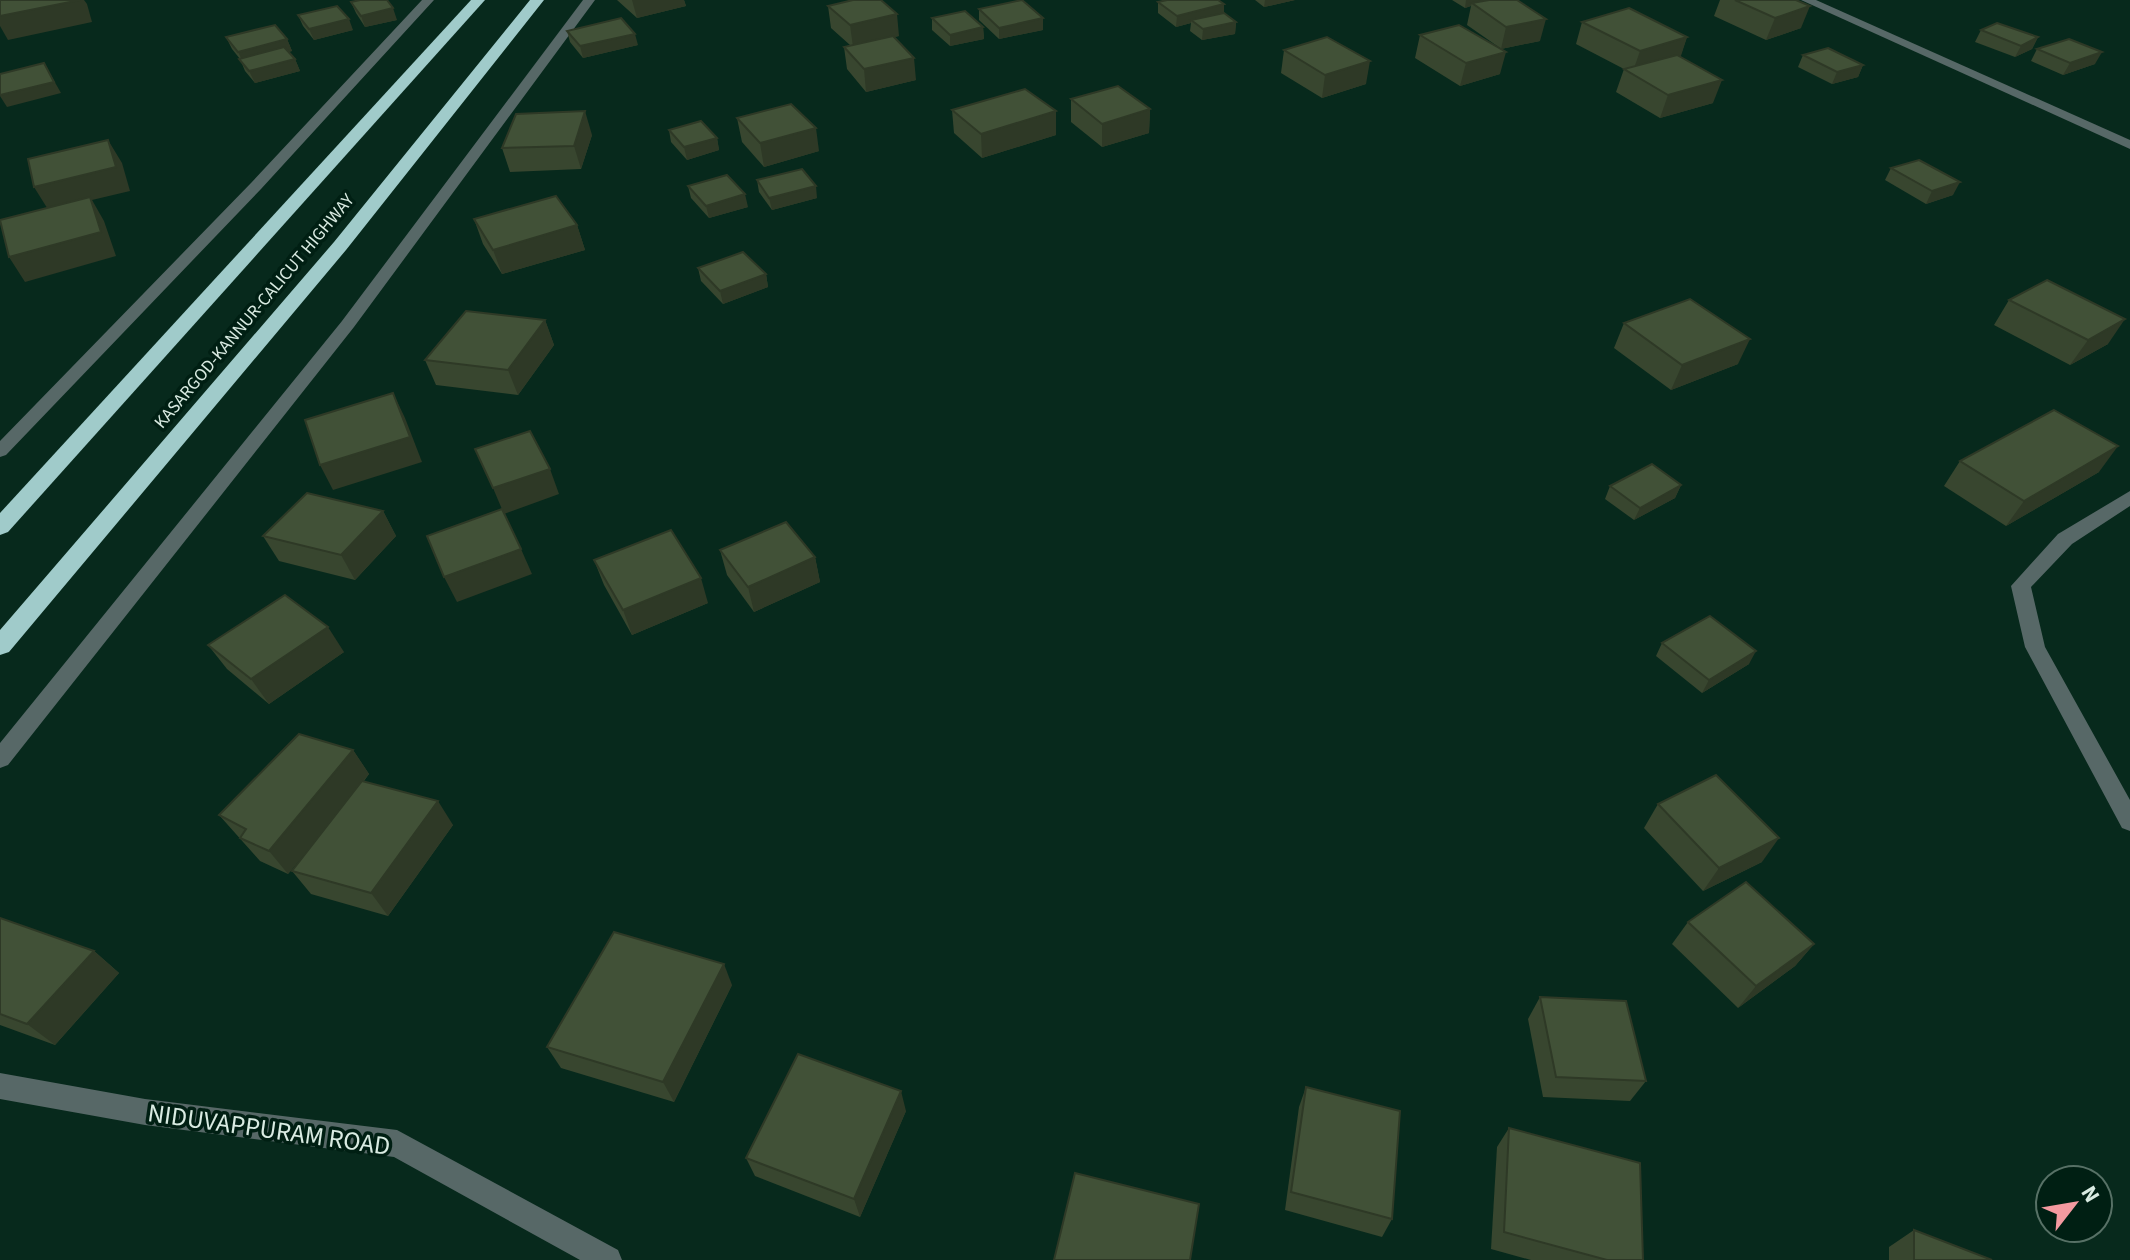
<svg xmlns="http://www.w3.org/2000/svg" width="2130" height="1260" viewBox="0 0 2130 1260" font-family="'Source Sans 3',sans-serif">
	<rect width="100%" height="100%" fill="#07291c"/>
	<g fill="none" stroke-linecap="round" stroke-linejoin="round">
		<g fill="#576867" fill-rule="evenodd">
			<path d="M422 0H434L261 189 6 455 0 457V441L251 183Z"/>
			<path d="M583 0H595L354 327 8 765 0 768V743L342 321Z"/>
			<path d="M1801 0H1816L2130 140V149Z"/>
			<path d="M2130 491V506L2072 544 2031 587 2045 647 2130 800V831L2122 828 2025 647 2011 586 2058 534Z"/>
			<path d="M0 1073 145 1099 397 1130 618 1250 622 1260H580L394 1157 145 1125 0 1099Z"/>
		</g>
		<g fill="#a0cbca" fill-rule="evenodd">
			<path d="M471 0H485L8 532 0 535V513Z"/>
			<path d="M530 0H544L346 250 9 652 0 655V630L334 242Z"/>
		</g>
	</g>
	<g fill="#38462f">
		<path d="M617 0H684L686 6 637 18Z"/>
		<path d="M1255 0H1295L1264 7Z"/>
		<path d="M1452 0H1517L1540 41 1501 49 1500 74 1460 86 1415 58 1420 35 1500 48 1467 25 1471 6 1465 8Z"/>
		<path d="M1720 0H1796L1801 28 1766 40 1714 16Z"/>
		<path d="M351 2 397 20 365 27 356 13Z"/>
		<path d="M1158 2 1224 13 1236 22 1235 34 1202 40 1190 31 1191 23 1176 27 1158 13Z"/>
		<path d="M828 6 899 36 894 37 916 80 866 92 847 69 844 47 850 45 831 28Z"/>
		<path d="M979 9 1043 18V30L999 39 979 20Z"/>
		<path d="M298 15 353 30 314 40 303 26Z"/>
		<path d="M932 18 983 27 984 39 950 46 932 30Z"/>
		<path d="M1582 22 1687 37 1680 57 1713 103 1660 118 1616 92 1624 69 1576 44Z"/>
		<path d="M1981 30 2038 37 2032 49 2015 57 1975 42Z"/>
		<path d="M567 31 638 45 583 58 570 42Z"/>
		<path d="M226 37 287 39 292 51 288 52 295 59 300 71 255 83 245 71 240 59 232 49Z"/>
		<path d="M2037 49 2095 64 2063 75 2031 61Z"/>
		<path d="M1284 50 1366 84 1322 98 1281 73Z"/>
		<path d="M1803 55 1863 65 1858 77 1832 84 1798 67Z"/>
		<path d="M1071 99 1150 109 1149 133 1102 147 1071 122Z"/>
		<path d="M952 110 1056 135 982 158 954 133Z"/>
		<path d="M737 118 819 151 764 167 742 142Z"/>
		<path d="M669 130 717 138 719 150 687 160 671 142Z"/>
		<path d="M592 135 581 169 510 172 502 148Z"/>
		<path d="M1891 168 1953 195 1926 204 1885 180Z"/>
		<path d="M757 180 817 198 772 210 759 192Z"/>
		<path d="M688 186 748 207 709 218 691 198Z"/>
		<path d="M474 219 577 225 585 250 502 274 483 244Z"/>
		<path d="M698 268 766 274 768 287 723 304 701 281Z"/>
		<path d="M2009 300 2108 344 2070 365 1994 325Z"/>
		<path d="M545 320 554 345 518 395 436 385 425 360Z"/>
		<path d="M1624 323 1738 364 1671 390 1614 348Z"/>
		<path d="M1960 461 2099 472 2006 526 1944 486Z"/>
		<path d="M1681 485 1675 498 1634 520 1605 499 1610 486Z"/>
		<path d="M383 511 396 536 355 580 279 561 263 536Z"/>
		<path d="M720 550 815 557 820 582 754 612 727 575Z"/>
		<path d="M594 560 708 603 632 635 604 585Z"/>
		<path d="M1662 643 1749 664 1702 693 1656 656Z"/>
		<path d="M208 645 344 652 269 704 227 669Z"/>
		<path d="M353 750 369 774 364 781 453 825 388 916 311 894 292 871 319 836 288 874 260 861 219 815Z"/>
		<path d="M1658 804 1762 862 1703 891 1644 828Z"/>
		<path d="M0 918 94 951 119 973 55 1045 0 1025Z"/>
		<path d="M1688 922 1814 944 1795 966 1738 1008 1672 944Z"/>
		<path d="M732 985 674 1102 561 1068 547 1047Z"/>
		<path d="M1540 997 1646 1081 1630 1101 1543 1097 1528 1019Z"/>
		<path d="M1306 1087 1392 1219 1382 1237 1285 1210 1299 1107Z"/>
		<path d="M906 1111 860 1217 755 1176 746 1158Z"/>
		<path d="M1509 1128 1643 1260H1531L1491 1249 1497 1147Z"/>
		<path d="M1914 1230 1992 1260H1889V1247Z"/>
	</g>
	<g fill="#2e3926">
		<path d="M80 0H84L87 4 92 22 8 40 0 26V16Z"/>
		<path d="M632 0H684L686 6 637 18Z"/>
		<path d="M1265 0H1295L1264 7Z"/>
		<path d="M1466 0H1500L1472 3 1471 6 1465 8Z"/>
		<path d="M1224 4V16L1191 20V23L1176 27 1177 16Z"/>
		<path d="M1810 6 1801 28 1766 40 1775 18Z"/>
		<path d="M393 8 397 20 365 27 361 16Z"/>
		<path d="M897 14 899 36 853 47 850 25Z"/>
		<path d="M1043 18V30L999 39V28Z"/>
		<path d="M349 19 353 30 314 40 309 29Z"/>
		<path d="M1546 19 1540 41 1501 49 1506 27Z"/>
		<path d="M1236 22 1235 34 1202 40 1203 29Z"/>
		<path d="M983 27 984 39 950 46V35Z"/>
		<path d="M635 34 638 45 583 58 580 46Z"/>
		<path d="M1687 37 1680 59 1632 74 1640 51Z"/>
		<path d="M2038 37 2032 49 2015 57 2021 46Z"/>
		<path d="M287 39 292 51 244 64 238 52Z"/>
		<path d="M1506 52 1500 74 1460 86 1466 63Z"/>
		<path d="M2102 52 2095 64 2063 75 2070 63Z"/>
		<path d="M914 58 916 80 866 92 864 69Z"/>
		<path d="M295 59 300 71 255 83 249 71Z"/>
		<path d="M1370 61 1366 84 1322 98 1325 75Z"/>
		<path d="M44 63 61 93 7 107 0 96Z"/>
		<path d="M1863 65 1858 77 1832 84 1837 72Z"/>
		<path d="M1722 80 1713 103 1660 118 1668 95Z"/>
		<path d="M1150 109 1149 133 1102 147V124Z"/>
		<path d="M585 111 592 135 581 169 574 146Z"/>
		<path d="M1056 111V135L982 158 981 134Z"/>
		<path d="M816 128 819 151 764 167 760 143Z"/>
		<path d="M717 138 719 150 687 160 684 147Z"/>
		<path d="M108 140 122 163 130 191 92 200 104 221 116 256 25 282 9 257 49 211 34 187Z"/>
		<path d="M1960 182 1953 195 1926 204 1932 191Z"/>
		<path d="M816 186 817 198 772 210 769 198Z"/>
		<path d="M745 194 748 207 709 218 706 206Z"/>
		<path d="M577 225 585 250 502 274 493 250Z"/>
		<path d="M766 274 768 287 723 304 720 291Z"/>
		<path d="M2125 319 2108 344 2070 365 2088 340Z"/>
		<path d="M545 320 554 345 518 395 508 370Z"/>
		<path d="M1750 339 1738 364 1671 390 1682 365Z"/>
		<path d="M393 393 405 418 422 462 333 490 320 465Z"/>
		<path d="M2118 446 2099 472 2006 526 2024 501Z"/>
		<path d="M550 469 559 494 504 514 493 488Z"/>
		<path d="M1681 485 1675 498 1634 520 1640 508Z"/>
		<path d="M383 511 396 536 355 580 341 555Z"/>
		<path d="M521 549 532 574 457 602 444 577Z"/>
		<path d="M815 557 820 582 754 612 748 587Z"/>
		<path d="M701 578 708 603 632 635 623 610Z"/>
		<path d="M328 627 344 652 269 704 251 679Z"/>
		<path d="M1756 651 1749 664 1702 693 1709 680Z"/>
		<path d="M353 750 369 774 288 874 269 851Z"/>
		<path d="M438 801 453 825 388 916 371 893Z"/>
		<path d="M1779 838 1762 862 1703 891 1719 868Z"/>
		<path d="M1814 944 1795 966 1738 1008 1756 986Z"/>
		<path d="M94 951 119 973 55 1045 27 1024Z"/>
		<path d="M724 964 732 985 674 1102 663 1082Z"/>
		<path d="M901 1091 906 1111 860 1217 854 1199Z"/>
	</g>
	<g fill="#415137" stroke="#2e3926" stroke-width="2">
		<path d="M0 0H80L0 16Z"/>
		<path d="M360 0H387L393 8 361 16 351 2Z"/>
		<path d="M853 0H881L897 14 850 25 828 6Z"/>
		<path d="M1022 0 1043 18 999 28 979 9Z"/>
		<path d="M1167 0H1218L1224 4 1177 16 1158 2Z"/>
		<path d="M1489 0H1517L1546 19 1506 27 1472 3Z"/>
		<path d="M1735 0H1796L1810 6 1775 18Z"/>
		<path d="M337 6 349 19 309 29 298 15Z"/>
		<path d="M1629 8 1687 37 1640 51 1582 22Z"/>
		<path d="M965 11 983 27 950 35 932 18Z"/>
		<path d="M1224 13 1236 22 1203 29 1191 20Z"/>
		<path d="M621 18 635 34 580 46 567 31Z"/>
		<path d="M1997 23 2038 37 2021 46 1981 30Z"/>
		<path d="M275 25 287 39 238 52 226 37Z"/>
		<path d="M1459 25 1506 52 1466 63 1420 35Z"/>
		<path d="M893 36 914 58 864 69 844 47Z"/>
		<path d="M1327 37 1370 61 1325 75 1284 50Z"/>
		<path d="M2069 39 2102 52 2070 63 2037 49Z"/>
		<path d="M284 47 295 59 249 71 239 59Z"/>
		<path d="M1828 48 1863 65 1837 72 1803 55Z"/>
		<path d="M1677 55 1722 80 1668 95 1624 69Z"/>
		<path d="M44 63 54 82 0 95V74Z"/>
		<path d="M1118 86 1150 109 1102 124 1071 99Z"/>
		<path d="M1025 89 1056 111 981 134 952 110Z"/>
		<path d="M791 104 816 128 760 143 737 118Z"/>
		<path d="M585 111 574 146 502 148 516 114Z"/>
		<path d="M701 121 717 138 684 147 669 130Z"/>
		<path d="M108 140 116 167 34 187 28 159Z"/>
		<path d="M1919 160 1960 182 1932 191 1891 168Z"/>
		<path d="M802 169 816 186 769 198 757 180Z"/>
		<path d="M727 175 745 194 706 206 688 186Z"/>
		<path d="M556 196 577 225 493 250 474 219Z"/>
		<path d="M90 197 101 232 9 257 0 220Z"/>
		<path d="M743 252 766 274 720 291 698 268Z"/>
		<path d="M2047 280 2125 319 2088 340 2009 300Z"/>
		<path d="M1690 299 1750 339 1682 365 1624 323Z"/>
		<path d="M466 311 545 320 508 370 425 360Z"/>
		<path d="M393 393 410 437 320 465 305 420Z"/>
		<path d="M2054 410 2118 446 2024 501 1960 461Z"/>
		<path d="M530 431 550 469 493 488 475 449Z"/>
		<path d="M1652 464 1681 485 1640 508 1610 486Z"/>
		<path d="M307 493 383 511 341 555 263 536Z"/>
		<path d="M502 509 521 549 444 577 427 536Z"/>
		<path d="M786 522 815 557 748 587 720 550Z"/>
		<path d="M671 530 701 578 623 610 594 560Z"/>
		<path d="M285 595 328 627 251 679 208 645Z"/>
		<path d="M1710 616 1756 651 1709 680 1662 643Z"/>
		<path d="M299 734 353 750 269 851 240 838 246 829 219 815Z"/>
		<path d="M1716 775 1779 838 1719 868 1658 804Z"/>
		<path d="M362 781 438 801 371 893 292 871Z"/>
		<path d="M1746 882 1814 944 1756 986 1688 922Z"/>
		<path d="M0 918 94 951 27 1024 0 1014Z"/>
		<path d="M614 932 724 964 663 1082 547 1047Z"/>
		<path d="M1540 997 1626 1001 1646 1081 1556 1077Z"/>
		<path d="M798 1054 901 1091 854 1199 746 1158Z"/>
		<path d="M1306 1087 1400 1111 1392 1219 1291 1192Z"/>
		<path d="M1509 1128 1640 1163 1643 1260H1607L1504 1232Z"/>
		<path d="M1075 1173 1199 1204 1190 1260H1054Z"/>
		<path d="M1914 1230 1992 1260H1914Z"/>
	</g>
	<g text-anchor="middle" stroke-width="7" stroke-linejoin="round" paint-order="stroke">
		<g font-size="18" fill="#d9ebe2" stroke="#001f13">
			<text transform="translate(254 311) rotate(-50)" y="6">KASARGOD-KANNUR-CALICUT HIGHWAY</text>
		</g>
		<g font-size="26" fill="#d9ebe2" stroke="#001f13">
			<text transform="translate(269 1129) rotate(8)" y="9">NIDUVAPPURAM ROAD</text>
		</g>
	</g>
	<g transform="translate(2074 1204) rotate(59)"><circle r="38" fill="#001f13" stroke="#577166" stroke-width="2"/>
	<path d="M0-6L14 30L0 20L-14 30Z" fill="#f49aa0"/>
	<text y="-12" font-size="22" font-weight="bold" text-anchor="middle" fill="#d9ebe2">N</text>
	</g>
</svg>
